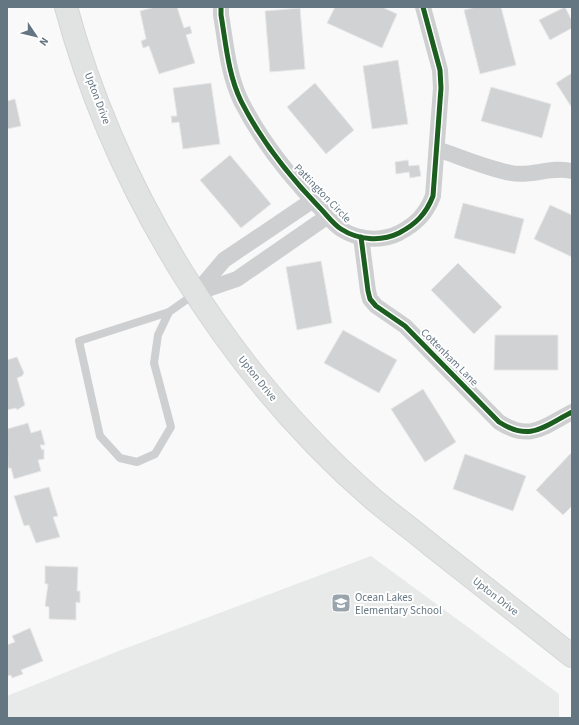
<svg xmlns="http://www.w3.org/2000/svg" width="579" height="725" viewBox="0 0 579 725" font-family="'Source Sans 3',sans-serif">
	<rect width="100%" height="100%" fill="#f9f9f9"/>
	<path fill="#e8e9e9" d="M371 556 559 694V718H7V696L121 650Z"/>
	<g fill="#d0d2d3" stroke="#e8e8e8">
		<path d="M155 7H177L184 28 190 26 192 33 186 35 195 63 159 74 149 46 143 48 141 41 146 39 140 11Z"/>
		<path d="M335 7H382L397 14 382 48 327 23Z"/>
		<path d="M476 7H501L516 65 480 74 464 10Z"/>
		<path d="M565 7 572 21V28L550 40 539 20Z"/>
		<path d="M300 8 305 69 270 72 265 11Z"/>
		<path d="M398 60 408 124 372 129 363 66Z"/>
		<path d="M572 73V108L556 83Z"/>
		<path d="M211 83 220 144 183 149 179 122 172 123 171 116H177L173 88Z"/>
		<path d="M315 83 354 130 326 154 287 107Z"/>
		<path d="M491 87 551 104 542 138 481 121Z"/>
		<path d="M15 99 21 126 7 129V101Z"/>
		<path d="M230 155 271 204 241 228 200 180Z"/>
		<path d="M408 160 409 166 419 165 421 176 410 178 409 172 396 174 395 162Z"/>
		<path d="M463 203 524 219 515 254 454 238Z"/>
		<path d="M550 205 572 215V257L534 239Z"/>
		<path d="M321 261 332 323 297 330 286 267Z"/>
		<path d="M458 263 502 307 474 334 431 290Z"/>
		<path d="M343 330 397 360 379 393 324 363Z"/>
		<path d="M495 335H558V370H494Z"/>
		<path d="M17 357 24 373 22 376 17 378 25 405 17 410 16 408 7 410V360Z"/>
		<path d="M423 389 456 442 425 462 391 409Z"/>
		<path d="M28 423 31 433 41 430 45 445H40L42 450 44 449V459L38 460 41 471 14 479 11 468H8L7 429Z"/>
		<path d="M572 452V506L563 515 536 490Z"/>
		<path d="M465 454 526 476 513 511 453 489Z"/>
		<path d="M49 487 58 516 53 517 60 537 36 543 29 525 24 526 14 496Z"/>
		<path d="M45 566 78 567 77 591H80V603L76 602V620L49 619V607L45 606 48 584H45Z"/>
		<path d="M30 628 43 661 21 670 23 674 12 678 11 675 7 676V645L15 642 12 636Z"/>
	</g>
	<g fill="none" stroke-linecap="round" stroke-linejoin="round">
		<g stroke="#d5d6d7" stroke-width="24">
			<path id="secondary" d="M66 7C116 192 228 373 373 499 392 515 413 530 432 546 479 583 525 619 572 656"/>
		</g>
		<path stroke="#cecfd0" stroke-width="8" d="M169 312 158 335 154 363 171 427 155 454 137 462 120 458 100 436 79 341 169 312 196 293"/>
		<g stroke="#cecfd0" stroke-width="16">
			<path d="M221 7V15C226 44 228 74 241 101 261 141 289 176 320 208 326 214 333 224 341 229 358 240 381 242 399 233 416 224 426 214 433 196L441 88 440 70 423 7"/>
			<path d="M437 149C461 157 486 168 511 173 531 177 551 166 572 171"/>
			<path d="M361 237 368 291 370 299 376 306 405 326 499 422C530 442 543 427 572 412"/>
			<path d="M197 292 224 260 313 200"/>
			<path d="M196 293 237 279 328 216"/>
		</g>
		<use href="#secondary" stroke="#e1e2e2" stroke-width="22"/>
		<g stroke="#fff" stroke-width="8">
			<g id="cycleway">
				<path d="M221 7V15C226 44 228 74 241 101 261 141 289 176 320 208 326 214 333 224 341 229 358 240 381 242 399 233 416 224 426 214 433 196L441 88 440 70 423 7"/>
				<path d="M361 237 368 291 370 299 376 306 405 326 499 422C530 442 543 427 572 412"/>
			</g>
		</g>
		<use href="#cycleway" stroke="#1b5e20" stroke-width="5"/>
	</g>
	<defs>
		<g id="school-square" transform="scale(1)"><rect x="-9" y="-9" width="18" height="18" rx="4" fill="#99a4ac" stroke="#fff"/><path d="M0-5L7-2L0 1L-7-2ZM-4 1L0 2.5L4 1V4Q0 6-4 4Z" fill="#fff"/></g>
	</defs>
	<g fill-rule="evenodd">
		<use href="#school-square" x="341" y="603"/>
	</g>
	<g text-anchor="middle" stroke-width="4" stroke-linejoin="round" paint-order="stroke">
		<g font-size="11" fill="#657683" stroke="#fff">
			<text transform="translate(98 98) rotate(69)" y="4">Upton Drive</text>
			<text transform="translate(323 193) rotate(46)" y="4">Pattington Circle</text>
			<text transform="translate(450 357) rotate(45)" y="4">Cottenham Lane</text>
			<text transform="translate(258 378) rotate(51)" y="4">Upton Drive</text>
			<text transform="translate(496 596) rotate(38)" y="4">Upton Drive</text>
		</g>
		<g font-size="11" fill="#657683" stroke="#fff" text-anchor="start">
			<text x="355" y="601">Ocean Lakes<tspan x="355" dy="13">Elementary School</tspan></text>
		</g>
	</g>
	<rect width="579" height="725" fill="none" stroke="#657683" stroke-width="16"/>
	<g transform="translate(36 36) rotate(125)" stroke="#ffffff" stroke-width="3" paint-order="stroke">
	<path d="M0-3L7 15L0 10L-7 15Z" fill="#657683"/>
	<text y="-6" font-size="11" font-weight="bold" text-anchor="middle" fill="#657683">N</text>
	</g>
</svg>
